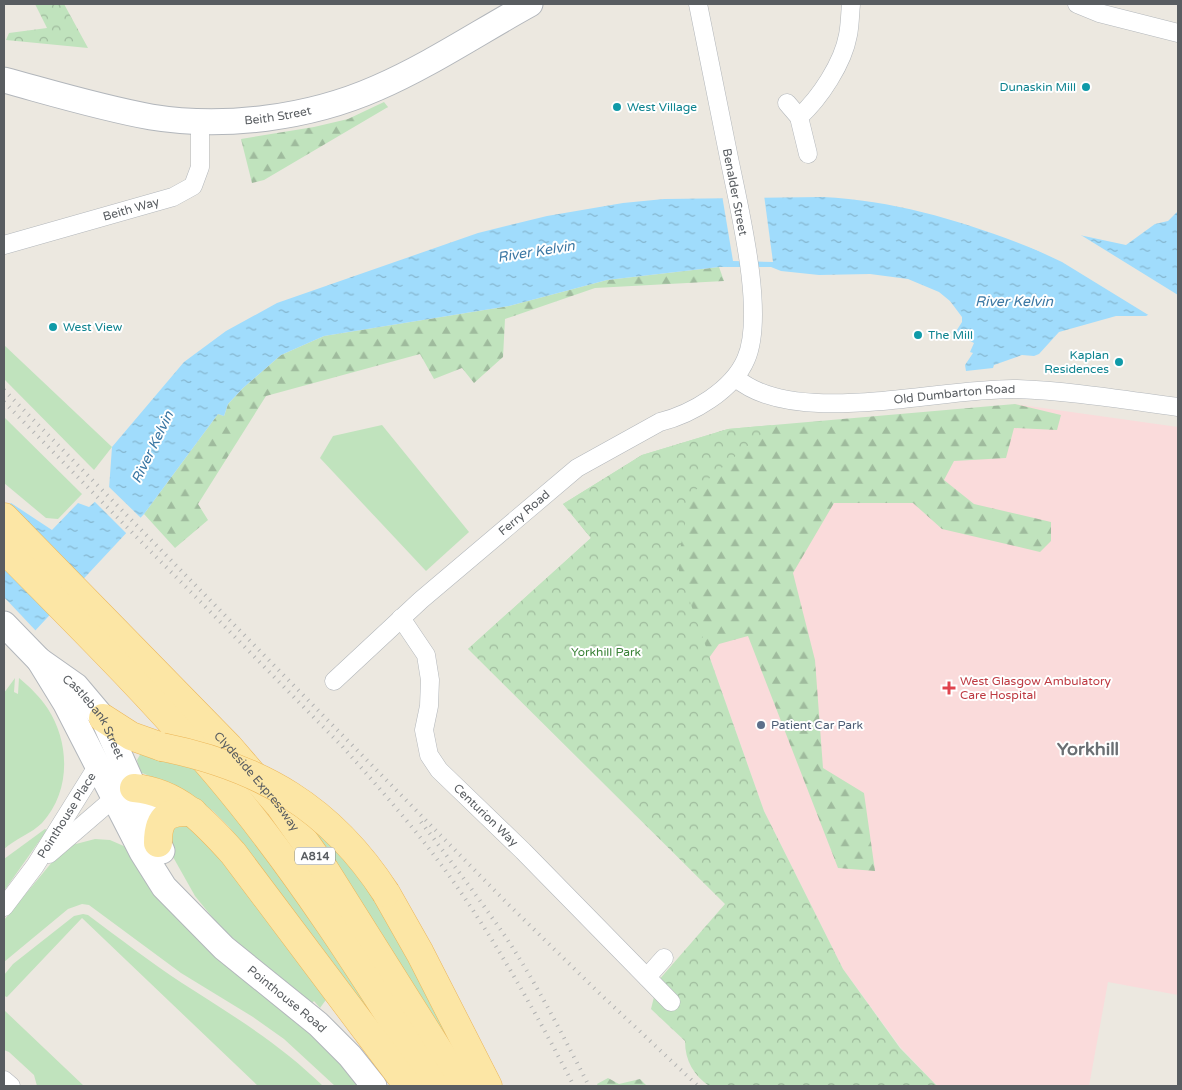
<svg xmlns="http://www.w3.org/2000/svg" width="1182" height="1090" viewBox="0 0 1182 1090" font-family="'Varela Round',sans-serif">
	<defs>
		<pattern id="forest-firs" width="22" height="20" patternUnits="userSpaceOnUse" patternTransform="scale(1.25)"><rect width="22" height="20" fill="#c0e3bd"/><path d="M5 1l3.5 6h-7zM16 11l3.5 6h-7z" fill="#9fbb9d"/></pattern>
		<pattern id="park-crowns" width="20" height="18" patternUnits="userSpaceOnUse" patternTransform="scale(1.25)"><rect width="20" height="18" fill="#c0e3bd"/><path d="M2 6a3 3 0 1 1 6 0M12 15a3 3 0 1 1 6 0" fill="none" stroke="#9fbb9d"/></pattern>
		<pattern id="water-ripples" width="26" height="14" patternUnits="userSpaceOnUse" patternTransform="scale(1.25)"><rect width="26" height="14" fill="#a0dcfc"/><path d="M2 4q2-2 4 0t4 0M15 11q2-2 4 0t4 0" fill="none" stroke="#85b6cf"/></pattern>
	</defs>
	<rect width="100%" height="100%" fill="#ece8e0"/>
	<path fill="#fadbdb" d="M1015 404 1178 427V995L1108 982 1089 1086H937L901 1048 843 969 764 811 677 565Z"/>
	<g fill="#c0e3bd">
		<path d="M4 345 112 447 94 470 4 379Z"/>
		<path d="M4 417 82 494 58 519 46 518 4 483Z"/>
		<path d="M382 425 469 532 426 571 320 458 333 436Z"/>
		<path d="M15 678 14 692 18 694 19 678C30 687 40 697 48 709 70 743 71 792 42 823 32 833 15 839 4 849V693Z"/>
		<path d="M141 753 194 760 235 809 388 1029 380 1030 229 827 213 811 187 792 140 772 137 760Z"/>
		<path d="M295 806 360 866 469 1075Z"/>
		<path d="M173 818H190L328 997 320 1008 314 1001 310 1005 221 928 195 896 168 848Z"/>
		<path d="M45 829 47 830 4 891V859Z"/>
		<path d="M95 839 110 840 126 847 363 1086H335L284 1039 253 1017 181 973 89 905 82 904 68 909 4 962V920L53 861 72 845Z"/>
		<path d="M83 914 88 915C119 938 150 962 182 983 232 1015 280 1044 323 1086H258L82 918 7 997 4 996V975L13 964 74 916Z"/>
		<path d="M4 1010 84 1086H37L34 1075 9 1052 4 1050Z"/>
	</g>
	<g fill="url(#forest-firs)">
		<path d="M384 102 388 107 264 180 252 183 241 139 314 127 348 119Z"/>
		<path d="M719 267 724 281 595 288 505 319 503 357 474 383 462 368 434 379 420 354 266 396 198 504 208 520 175 548 144 514 218 414 224 416 228 404 243 388 281 355 324 336 509 306 607 280Z"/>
		<path d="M1015 404 1061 415 1057 430 1014 428 1006 458 954 461 944 480 974 504 1051 522V541L1040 552 942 529 913 503H834L793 573 815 660 823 768 864 793 875 871 838 868 748 636 719 644 688 687 468 649 591 538 563 504 642 455 728 429Z"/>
		<path d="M608 1078 619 1084 640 1079 647 1086H598L597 1084Z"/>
	</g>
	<g fill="url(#park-crowns)">
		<path d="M35 4H64L88 48 6 40 9 33 47 28Z"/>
		<path d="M772 425 691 494 677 565 764 811 843 969 900 1048 937 1086H709C694 1075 685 1061 685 1041L651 1009 658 981 725 904 468 649 591 538 563 504 642 455 728 429Z"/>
	</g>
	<path fill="url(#water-ripples)" d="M823 197C901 201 972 224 1044 253L1070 233 1126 245 1155 224 1168 221 1178 211V299L1146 316H1116L1059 332 1039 354 1034 356 1022 355 994 365 993 368 966 371 965 365 973 353 970 352 974 343 955 333 962 322V317L950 301 939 292 908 279 870 274 819 275 781 271 771 267H719L607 280 509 306 324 336 281 355 243 388 228 404 224 416 218 414 144 514 4 664V508L11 503 52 530 78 503 89 507 109 489 112 447 184 362 226 331 277 303 478 233 547 216 623 203 664 199Z"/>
	<g fill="#ece8e0">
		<path d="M722 195H764L773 262 733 261Z"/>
		<path d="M1068 231 1076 232 1178 295V302L1150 316 1062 262 1017 241 1043 251Z"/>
		<path d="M106 484 142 519 128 535 93 500 106 488Z"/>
		<path d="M4 597 37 632 7 665 4 661Z"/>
	</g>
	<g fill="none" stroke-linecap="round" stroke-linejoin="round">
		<g stroke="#b3b7bb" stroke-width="19">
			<g id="street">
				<path d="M1077 4 1099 13 1178 33"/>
				<path d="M787 103 799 117 808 154"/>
				<path d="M799 117C820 98 843 63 848 35 850 25 850 14 851 4"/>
				<path id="s1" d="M4 245 173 197 193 186 200 167V122"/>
				<path id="s2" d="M736 378C795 429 941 387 1017 389 1071 391 1125 400 1178 407"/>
				<path id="s3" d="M401 618 426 655 430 680 429 706 424 730 429 755 439 770 523 851 671 1002"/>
				<path id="s4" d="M334 681 421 600 577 468 660 422C692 414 733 390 746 359 766 313 738 204 728 153 718 103 708 54 698 4"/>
				<path d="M49 854 113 799"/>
				<path id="s5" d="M4 907 35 866 98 765"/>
				<path d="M647 977 664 958"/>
				<path d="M4 1080 11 1086"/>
			</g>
		</g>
		<g stroke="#b2b6bb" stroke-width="27">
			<g id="secondary">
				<path id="s6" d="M4 80C52 93 101 108 151 117 224 129 309 118 377 88 430 65 479 32 530 4"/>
				<path id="s7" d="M4 624 39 660 76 686 103 718 162 851"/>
				<path id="s8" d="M39 660 66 704 142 852 164 887 224 948 318 1024 350 1056 374 1086"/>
			</g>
		</g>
		<g stroke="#ecb659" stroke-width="29">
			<g id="primary">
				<path id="s9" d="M4 517 229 747 279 805 325 870 461 1086"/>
				<path d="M4 549C76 622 150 695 216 773 299 871 366 978 434 1086"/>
				<path d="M103 718 131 736 162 747"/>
				<path d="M134 788C178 792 205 822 233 853L408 1086"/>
				<path d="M158 843C158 816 168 811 193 812"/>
				<path d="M386 893 420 953 488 1086"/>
			</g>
		</g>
		<use href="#street" stroke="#fff" stroke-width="18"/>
		<use href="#secondary" stroke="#fff" stroke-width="25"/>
		<use href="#primary" stroke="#fce6a5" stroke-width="28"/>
		<g stroke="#b1b2b2" stroke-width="4" stroke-dasharray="1 6" stroke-linecap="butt">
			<path d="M4 390 511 907 598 992 698 1086"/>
			<path d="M4 402 342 746C381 790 421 835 455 884 500 948 538 1017 574 1086"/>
			<path d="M421 822C450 860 478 897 505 936 537 984 563 1036 589 1086"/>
		</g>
		<g stroke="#ecb659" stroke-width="29" stroke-linecap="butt">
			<path id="primary-bridge" d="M162 747C261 767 331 808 386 893"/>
		</g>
		<use href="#primary-bridge" stroke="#fce6a5" stroke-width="28"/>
	</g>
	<g fill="#0f9aa8" stroke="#fff" stroke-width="2">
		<circle cx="1086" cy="87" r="5"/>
		<circle cx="617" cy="107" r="5"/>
		<circle cx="53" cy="327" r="5"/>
		<circle cx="918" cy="335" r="5"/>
		<circle cx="1119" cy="362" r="5"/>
	</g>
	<path fill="#e0444e" stroke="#fff" stroke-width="2" d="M946.5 680.5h5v5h5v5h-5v5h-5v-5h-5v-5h5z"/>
	<circle fill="#5c6f8a" stroke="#fff" stroke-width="2" cx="761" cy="725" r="5"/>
	<g text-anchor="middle" stroke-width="4" stroke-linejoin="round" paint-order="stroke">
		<rect fill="#fff" stroke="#8b8e90" stroke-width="1" x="295" y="847.5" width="40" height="17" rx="4"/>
		<g font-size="11" font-weight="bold" fill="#595d61">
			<text x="315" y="860">A814</text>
		</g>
		<g font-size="12" fill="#0d838f" stroke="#fff" text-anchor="start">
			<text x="1076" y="91" text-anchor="end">Dunaskin Mill</text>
			<text x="627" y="111">West Village</text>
			<text x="63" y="331">West View</text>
			<text x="928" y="339">The Mill</text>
			<text x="1109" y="359" text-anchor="end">Kaplan<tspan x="1109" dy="14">Residences</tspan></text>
		</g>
		<g font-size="12" fill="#595d61" stroke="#fff">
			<text dy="4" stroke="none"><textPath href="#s6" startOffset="279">Beith Street</textPath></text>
			<text transform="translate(735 192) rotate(79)" y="4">Benalder Street</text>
			<text dy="4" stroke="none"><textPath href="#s1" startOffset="132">Beith Way</textPath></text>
			<text dy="4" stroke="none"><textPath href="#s2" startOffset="224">Old Dumbarton Road</textPath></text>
			<text dy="4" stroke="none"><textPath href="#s4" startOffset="254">Ferry Road</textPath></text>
			<text dy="4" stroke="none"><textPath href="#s7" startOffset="131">Castlebank Street</textPath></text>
			<text dy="4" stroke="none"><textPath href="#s9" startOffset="366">Clydeside Expressway</textPath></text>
			<text dy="4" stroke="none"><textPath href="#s5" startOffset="111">Pointhouse Place</textPath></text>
			<text dy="4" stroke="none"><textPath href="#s3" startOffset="229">Centurion Way</textPath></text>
			<text dy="4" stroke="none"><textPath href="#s8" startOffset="426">Pointhouse Road</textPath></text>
		</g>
		<g font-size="12" fill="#3a8237" stroke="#fff">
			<text x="606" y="656">Yorkhill Park</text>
		</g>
		<g font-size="12" fill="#be3a42" stroke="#fff" text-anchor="start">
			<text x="960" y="685">West Glasgow Ambulatory<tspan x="960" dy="14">Care Hospital</tspan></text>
		</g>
		<g font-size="12" fill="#4e5e75" stroke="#fff" text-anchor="start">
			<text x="771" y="729">Patient Car Park</text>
		</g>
		<g font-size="14" font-style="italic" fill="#3c78a4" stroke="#fff">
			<text transform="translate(536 251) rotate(-9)" y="5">River Kelvin</text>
			<text x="1014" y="306">River Kelvin</text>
			<text transform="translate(152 447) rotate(-64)" y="5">River Kelvin</text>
		</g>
		<g font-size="18" font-weight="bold" fill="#6a6f73" stroke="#fff">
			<text x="1088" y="755">Yorkhill</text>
		</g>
	</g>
	<rect width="1182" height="1090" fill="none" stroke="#595d61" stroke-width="10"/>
</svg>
